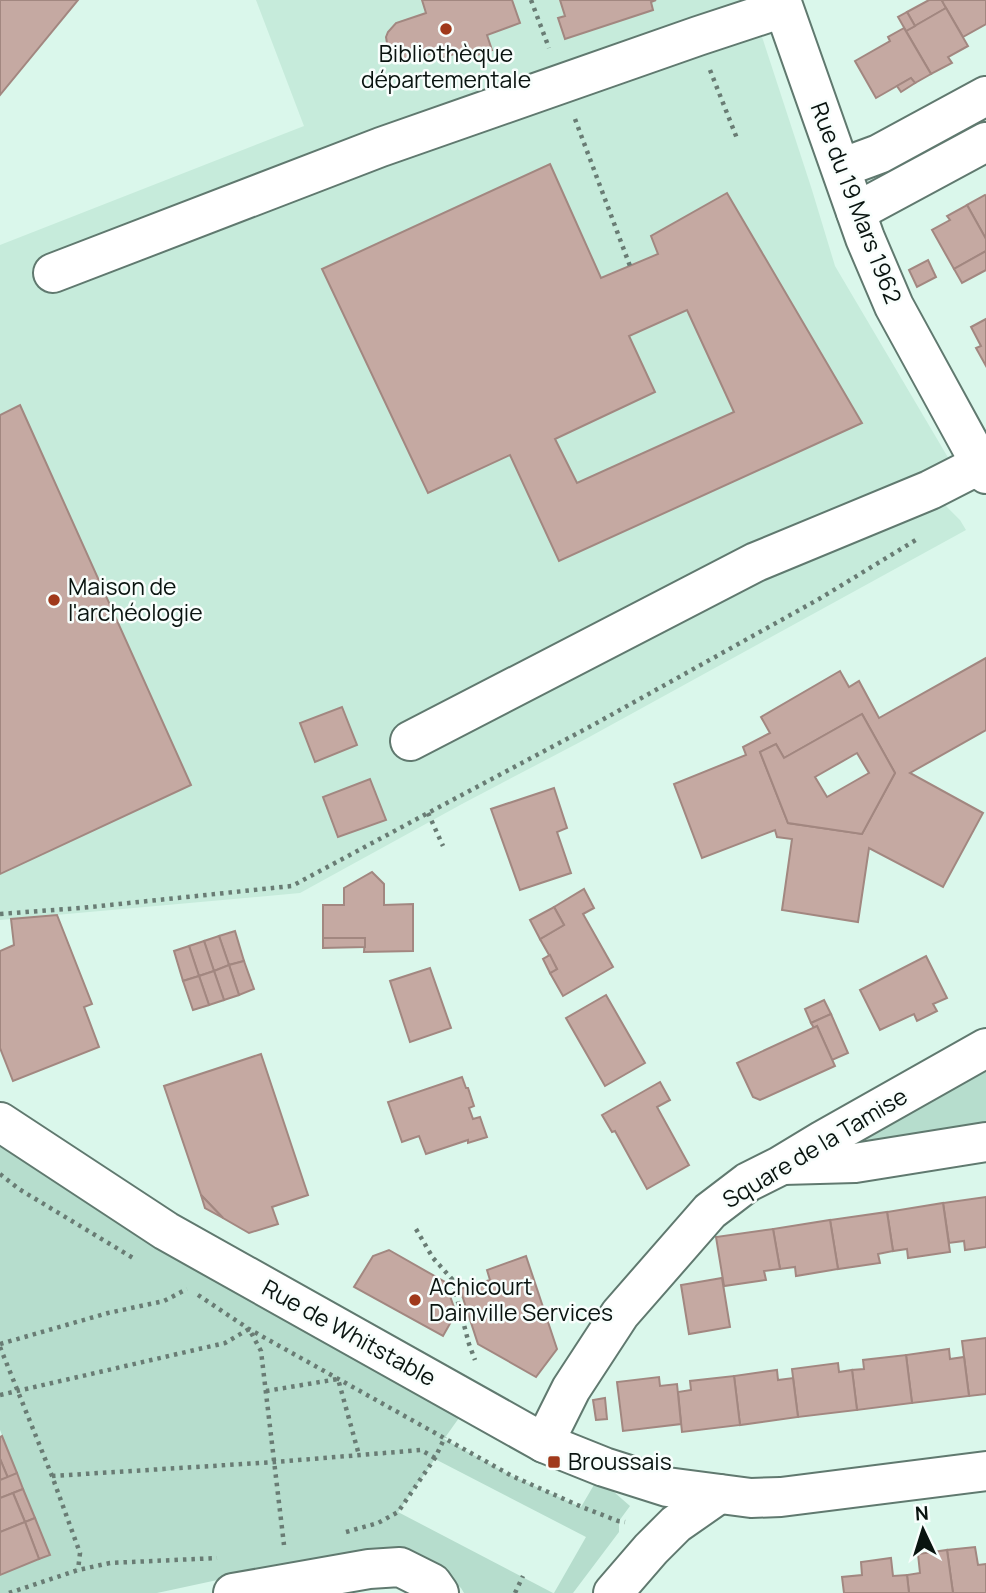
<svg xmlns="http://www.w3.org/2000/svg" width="986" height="1593" viewBox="0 0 986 1593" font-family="Manrope,sans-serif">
	<rect width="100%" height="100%" fill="#daf7eb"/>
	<path fill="#c6ebdb" d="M256 0H750L812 190 835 266 953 466 930 490 960 520 966 530 582 741 462 804 300 893 0 920V245L304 126Z"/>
	<g fill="#b6ddcd">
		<path d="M986 1058V1131L839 1149Z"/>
		<path d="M0 1122 471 1401 444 1439 512 1476 581 1507 598 1478 630 1506 619 1521V1532L573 1593H554L586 1537 435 1459 398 1512 553 1593H464L461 1588 427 1560 236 1576 157 1593H0V1575L49 1555 0 1430Z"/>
	</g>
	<g fill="#c5a9a2" stroke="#a28780" stroke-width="2" fill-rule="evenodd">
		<path d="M0 0H78L0 95Z"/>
		<path d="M422 0H512L520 23 487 35 492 50 468 58 465 50 443 58 440 50 408 62 396 59 391 55 388 49 386 37 388 32 396 23 426 13Z"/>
		<path d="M560 0H656L651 2 653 10 565 39 558 18 565 16Z"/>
		<path d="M929 0H942L946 8 915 26 907 12Z"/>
		<path d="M944 0H986V24L963 37 942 1Z"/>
		<path d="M946 8 968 46 948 57 952 63 931 74 906 31Z"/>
		<path d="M907 12 915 26 906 31 898 17Z"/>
		<path d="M904 28 931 74 915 83 911 78 876 98 855 61 890 41 888 37Z"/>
		<path d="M911 78 915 83 901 92 897 86Z"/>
		<path d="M550 164 601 278 658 254 651 236 727 193 862 423 559 561 510 455 428 493 322 269ZM687 310 734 412 577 483 555 439 655 392 629 336Z"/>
		<path d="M985 195 986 196V239L967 205Z"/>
		<path d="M967 205 986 239V251L954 269 932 230 950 220 947 216Z"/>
		<path d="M986 251V270L962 283 954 269Z"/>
		<path d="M928 260 936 277 917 287 909 270Z"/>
		<path d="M986 319V366L976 348 981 346 971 327Z"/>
		<path d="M20 405 191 785 0 874V415Z"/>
		<path d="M986 658V730L910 773 983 813 943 887 869 848 858 922 782 910 792 839 777 837 775 830 702 858 674 784 746 755 743 747 770 733 761 717 840 671 849 687 859 681 879 718ZM862 714 895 773 862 834 788 823 760 752 776 744 784 758Z"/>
		<path d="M342 707 357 745 315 762 300 723Z"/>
		<path d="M862 714 895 773 862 834 788 823 760 752 776 744 784 758ZM857 753 869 773 827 797 815 777Z"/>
		<path d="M370 779 386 820 338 837 323 797Z"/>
		<path d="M554 788 567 828 557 832 571 873 520 890 491 809Z"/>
		<path d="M372 872 384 884V905L413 904V951L364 952 365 938H323V905H344V888Z"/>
		<path d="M584 889 594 908 583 914 613 967 563 996 550 973 557 969 540 939 564 925 554 907Z"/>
		<path d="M554 907 564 925 540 939 530 920Z"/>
		<path d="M57 915 92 1004 84 1007 99 1047 13 1081 0 1048V951L14 945 11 919Z"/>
		<path d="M235 931 244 961 229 965 219 936Z"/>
		<path d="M219 936 229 965 214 971 204 941Z"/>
		<path d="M323 938H365V947L323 948Z"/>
		<path d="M204 941 214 971 199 976 189 946Z"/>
		<path d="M189 946 199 976 183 981 174 951Z"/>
		<path d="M550 955 557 969 550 973 543 959Z"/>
		<path d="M926 956 947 998 933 1004 937 1011 917 1021 914 1014 880 1030 860 990Z"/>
		<path d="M244 961 254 989 239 995 229 965Z"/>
		<path d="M229 965 239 995 224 1000 214 971Z"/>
		<path d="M430 968 451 1028 410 1042 390 981Z"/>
		<path d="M214 971 224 1000 209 1005 199 976Z"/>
		<path d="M199 976 209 1005 193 1010 183 981Z"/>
		<path d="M606 995 645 1063 605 1086 566 1018Z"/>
		<path d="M824 1000 831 1014 811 1023 805 1009Z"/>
		<path d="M831 1014 848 1053 832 1060 817 1026 814 1028 811 1023Z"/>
		<path d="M817 1026 835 1066 760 1100 753 1097 737 1063Z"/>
		<path d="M261 1054 308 1195 272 1207 278 1224 249 1233 223 1218 201 1195 164 1086Z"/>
		<path d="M462 1077 466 1088H468L474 1106 469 1108 473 1119 480 1117 487 1137 468 1143V1140L426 1154 419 1136 402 1142 388 1102Z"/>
		<path d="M660 1082 670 1100 657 1107 689 1165 647 1189 615 1131 612 1132 602 1115Z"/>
		<path d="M201 1195 223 1218 205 1208Z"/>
		<path d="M986 1197V1247L965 1250 964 1241 949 1243 943 1203Z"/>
		<path d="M943 1203 950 1252 908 1258 907 1249 893 1251 887 1212Z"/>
		<path d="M887 1212 893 1251 878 1254 880 1263 838 1269 830 1220Z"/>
		<path d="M830 1220 838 1269 796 1276 795 1267 780 1269 773 1229Z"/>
		<path d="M773 1229 780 1269 764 1271 766 1280 724 1286 716 1237Z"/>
		<path d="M389 1250 445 1282 456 1313 443 1336 354 1287 373 1256Z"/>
		<path d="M526 1256 557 1349 536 1377 478 1344 460 1289 490 1280 487 1270Z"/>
		<path d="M722 1278 730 1327 689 1334 681 1285Z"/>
		<path d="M986 1338V1394L969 1396 962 1341Z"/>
		<path d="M949 1349 950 1359 964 1357 969 1396 912 1403 906 1355Z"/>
		<path d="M906 1355 912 1403 857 1410 852 1370 864 1369 863 1360Z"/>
		<path d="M838 1363 839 1372 852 1370 857 1410 798 1417 792 1369Z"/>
		<path d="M777 1370 778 1380 793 1378 798 1417 740 1425 734 1376Z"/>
		<path d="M734 1376 740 1425 682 1432 678 1392 691 1390 690 1381Z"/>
		<path d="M659 1377 660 1386 677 1384 681 1424 623 1431 617 1382Z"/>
		<path d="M605 1398 607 1419 596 1420 593 1400Z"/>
		<path d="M2 1436 17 1473 8 1478 0 1459V1437Z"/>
		<path d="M0 1459 8 1478 0 1480Z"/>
		<path d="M17 1473 23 1489 0 1498V1480Z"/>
		<path d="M23 1489 35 1518 25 1522 13 1493Z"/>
		<path d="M13 1493 25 1522 0 1532V1498Z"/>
		<path d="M35 1518 50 1555 39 1559 25 1522Z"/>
		<path d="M25 1522 39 1559 0 1575V1532Z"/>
		<path d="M975 1547 978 1565 986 1564V1593H953L947 1550Z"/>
		<path d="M947 1550 953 1593H909L907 1575 920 1573 918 1554Z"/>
		<path d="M891 1558 893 1576 907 1575 909 1593H844L842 1577 862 1575 861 1562Z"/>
	</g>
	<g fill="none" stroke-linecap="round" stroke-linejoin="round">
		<g stroke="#60796f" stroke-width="42">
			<g id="minor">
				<path d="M781 0 865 238 894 306 986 474"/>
				<path d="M841 168 879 154 986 96"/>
				<path d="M856 212 986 142"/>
				<path d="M53 273 381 147 698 36 783 8"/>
				<path d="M410 741 756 562 930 490 981 464"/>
				<path d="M0 1122 166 1231 544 1443 604 1467 667 1487 751 1498 781 1497 986 1471"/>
				<path d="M783 1165 855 1163 986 1142"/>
				<path d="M544 1443 571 1389 620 1314 710 1211 748 1182 780 1166 823 1140 986 1048"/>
				<path d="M233 1593 369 1569 400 1567 432 1583 439 1593"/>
				<path d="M613 1593 651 1549 676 1524 719 1494"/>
			</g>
		</g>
		<g stroke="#697c74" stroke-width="4.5" stroke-dasharray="3.5 5" stroke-linecap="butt">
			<path d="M531 0 549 48"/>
			<path d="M710 70 738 141"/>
			<path d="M575 119 630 266"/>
			<path d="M428 813 443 846"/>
			<path d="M0 914 81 908 292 886 428 813 593 725 819 599 919 538"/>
			<path d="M0 1174 19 1189 133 1258"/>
			<path d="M416 1229 433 1258 452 1279 469 1344 475 1360"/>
			<path d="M198 1295 249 1329 512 1476 582 1507 618 1521 625 1522"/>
			<path d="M0 1344 108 1313 164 1301 187 1289"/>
			<path d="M0 1347 52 1476 80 1553 78 1570"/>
			<path d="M266 1391 338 1379 359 1455"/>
			<path d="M0 1395 225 1343 249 1329 261 1351 284 1545"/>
			<path d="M52 1476 275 1462 421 1450 435 1458"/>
			<path d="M346 1532 378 1523 398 1512 435 1458 445 1437"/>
			<path d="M9 1593 78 1570 110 1563 217 1558"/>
			<path d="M515 1593 523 1576"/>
		</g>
		<use href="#minor" stroke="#fff" stroke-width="38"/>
	</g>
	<g fill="#a0391b" stroke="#f8fefc" stroke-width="2.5">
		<circle cx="446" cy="29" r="7"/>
		<circle cx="54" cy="600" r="7"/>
		<circle cx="415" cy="1300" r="7"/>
		<rect x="547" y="1455" width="14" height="14" rx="3.5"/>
	</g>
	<g text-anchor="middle" stroke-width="5" stroke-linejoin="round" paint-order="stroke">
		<g font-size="23" fill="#0a1410" stroke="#f8fefc" text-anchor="start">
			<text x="446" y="62" text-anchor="middle">Bibliothèque<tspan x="446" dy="26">départementale</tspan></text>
			<text x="68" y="595">Maison de<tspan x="68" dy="26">l'archéologie</tspan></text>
			<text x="429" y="1295">Achicourt<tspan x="429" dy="26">Dainville Services</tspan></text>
			<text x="568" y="1470">Broussais</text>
		</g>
		<g font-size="23" fill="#0a1410" stroke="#f8fefc">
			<text transform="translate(856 203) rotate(69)" y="8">Rue du 19 Mars 1962</text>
			<text transform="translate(815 1148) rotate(-31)" y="8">Square de la Tamise</text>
			<text transform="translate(349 1333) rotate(29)" y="8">Rue de Whitstable</text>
		</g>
	</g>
	<g transform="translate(923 1530) rotate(356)" stroke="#f8fefc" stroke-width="5" paint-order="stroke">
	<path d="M0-5L12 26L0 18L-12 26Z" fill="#0a1410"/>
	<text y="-10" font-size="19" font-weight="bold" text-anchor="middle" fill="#0a1410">N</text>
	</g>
</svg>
